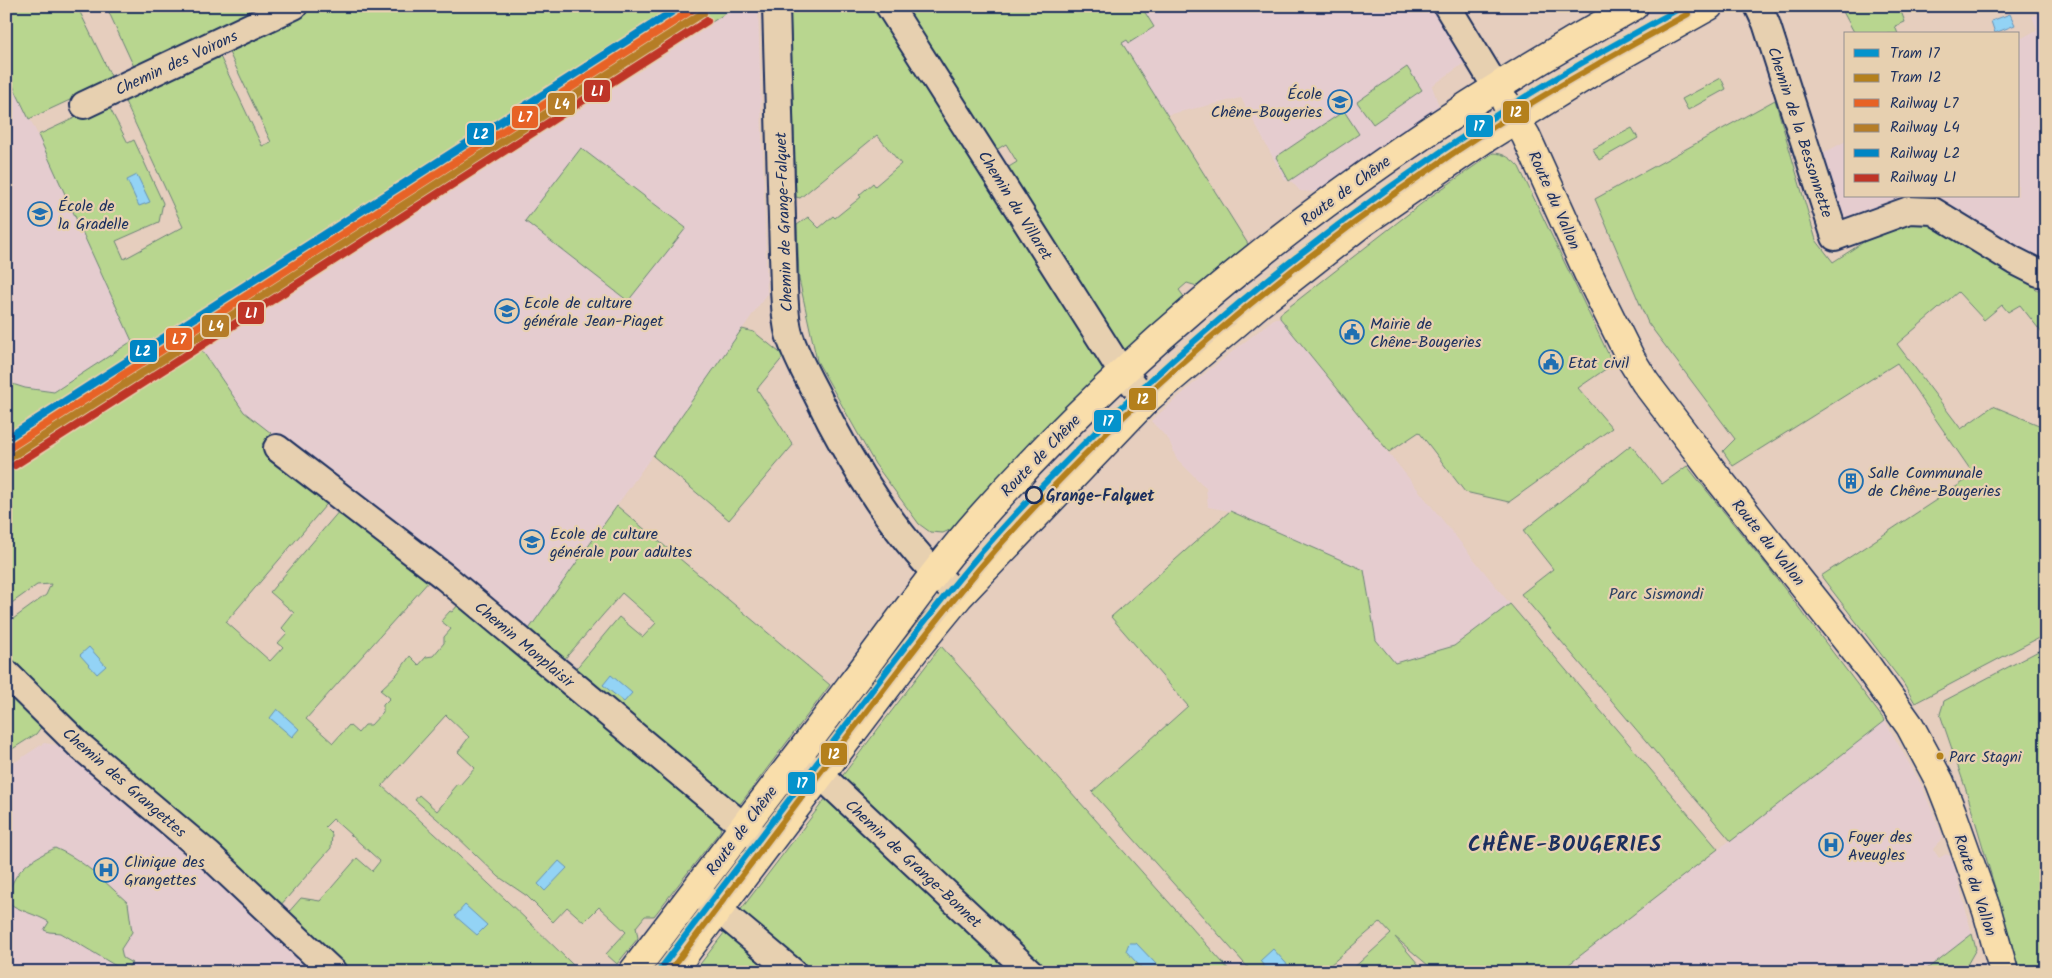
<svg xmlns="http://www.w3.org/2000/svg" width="2052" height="978" viewBox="0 0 2052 978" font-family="Kalam,sans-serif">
	<rect width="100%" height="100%" fill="#e6cebe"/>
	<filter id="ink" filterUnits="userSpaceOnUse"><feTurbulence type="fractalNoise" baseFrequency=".02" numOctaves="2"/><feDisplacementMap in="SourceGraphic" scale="10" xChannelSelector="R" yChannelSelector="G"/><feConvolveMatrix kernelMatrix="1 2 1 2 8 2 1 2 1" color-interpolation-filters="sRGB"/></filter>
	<g filter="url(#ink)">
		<g fill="#e5cccf">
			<path d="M737 6H758L767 294 527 632 244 412 201 349 438 194Z"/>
			<path d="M1141 6H1433L1467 61 1432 86 1439 106 1315 192 1300 191 1292 182 1285 180 1241 98 1166 115 1122 42 1127 40 1129 43 1154 28Z"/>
			<path d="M2046 11V266L1959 217 1915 196H2018V40L2037 30 2032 16Z"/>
			<path d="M6 71 38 135 132 341 54 392 25 388 6 382Z"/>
			<path d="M1846 141V196H1911L1845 223 1816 157Z"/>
			<path d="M1275 318H1280L1510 604 1454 646 1395 663 1376 640 1364 570 1230 511 1208 507 1206 488 1176 458 1169 440 1151 421 1208 371Z"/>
			<path d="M1885 721 1922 786 1943 838 1933 849 1939 858 1946 854 1952 857 1972 934 1923 972H1559Z"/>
			<path d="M44 743 69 747 319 972H6V768Z"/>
		</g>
		<g fill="#b8d68f" stroke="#6a8276">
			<path d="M6 6H77L113 80 29 119 6 71Z"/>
			<path d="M106 6H269L135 69Z"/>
			<path d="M310 6H737L201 349 244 412 271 433 262 444 331 499 226 622 270 661 283 647 278 643 287 633 282 628 294 613 270 592 340 510 430 580 306 719 333 743 349 725 358 733 365 725H371L383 712V705L390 698 380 690 397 674 410 656 419 665 426 657 433 656 444 643V637L451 629 441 621 450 611 452 612 458 605 467 608 722 824 720 831 654 916H645L636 927 638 938 617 964 606 954 626 932 599 907 584 922 567 907 553 922 527 896 499 877 450 830 415 800 419 795 437 811 452 793 451 791 457 784 460 785 475 768 458 752 469 737 446 715 382 786C449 846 516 908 580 972H346L287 920V914L301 898 320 901 357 858 372 871 380 861 333 819 325 827 332 834 331 848 279 907 146 794 6 662V624L46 595 51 584 37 585 6 607V382L25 388 54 392 132 341 38 135 107 103 128 143 134 140 163 203 159 222 116 241 124 259 183 227 122 95 217 50 262 146 271 142 226 46Z"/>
			<path d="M790 6H880L1103 353 1104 371 954 528 943 533 930 532 919 524 875 464 817 361 799 279 797 225 808 217 819 228 833 216 835 218 861 197 859 195 873 183 875 186 901 164 877 135 800 198 796 197Z"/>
			<path d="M914 6H1141L1154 27 1129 43 1127 40 1122 43 1248 244 1197 286 1187 283 1179 290 1185 298 1129 348 1121 350 1002 171 1017 162 1006 144 991 153 903 13Z"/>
			<path d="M1840 6H1899L1905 22 1895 26 1898 34H1855Z"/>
			<path d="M1407 67 1422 90 1373 124 1357 102Z"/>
			<path d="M1721 78 1726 89 1688 110 1682 99Z"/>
			<path d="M1775 100 1816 240 1833 262 1879 232 1929 219 2038 290 2046 287V338L2020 305 2008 312 2002 305 1984 320 1958 292 1897 344 1961 429 1993 406 2046 428V634L1915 703 1903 683 1821 576 1974 475 1897 363 1733 466 1723 451 1735 439 1648 323 1595 199Z"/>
			<path d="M1344 111 1359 134 1289 181 1276 157Z"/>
			<path d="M1632 128 1638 138 1599 160 1593 149Z"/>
			<path d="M581 148 686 228 628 301 525 221Z"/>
			<path d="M1493 153C1504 153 1512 159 1519 167L1613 364 1578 388 1612 428 1509 502 1465 492 1419 432 1389 452 1280 318V314L1430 197Z"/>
			<path d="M742 329 754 332 784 356 757 389 793 445 729 520 653 456Z"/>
			<path d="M1631 445 1662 484 1687 466 1768 567 1885 721 1731 841 1521 594 1553 569 1523 531Z"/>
			<path d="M617 506 830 685 741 803 736 806 574 671 619 617 643 637 656 623 622 593 562 662 527 632Z"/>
			<path d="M1230 511 1364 570 1376 640 1395 663 1454 646 1510 604 1718 849 1559 972H1436L1395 937 1425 972H1349L1391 934 1380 922 1322 972H1252L1092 792 1188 706 1111 617Z"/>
			<path d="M941 646 1231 972H1040L840 779Z"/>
			<path d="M2046 647V972H2020L1966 790 1940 714 1944 701Z"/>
			<path d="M6 683 45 722 36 734 6 753Z"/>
			<path d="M829 794 1018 972H801L736 916Z"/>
			<path d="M55 848C84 860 105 882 128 903L132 932 121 949 123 958 132 963 127 969H121L61 933 49 932 44 930 49 922C36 914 18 911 8 902 6 896 8 892 11 886 20 865 35 858 55 848Z"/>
			<path d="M731 924 786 972H694Z"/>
			<path d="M1972 934 1976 949 1963 972H1923Z"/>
		</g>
		<g fill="#93d3f5" stroke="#6391b9">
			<path d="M2010 14 2015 25 1995 33 1991 21Z"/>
			<path d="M137 175 150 202 139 206 127 180Z"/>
			<path d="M89 647 106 666 97 674 80 655Z"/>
			<path d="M611 675 632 693 624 702 603 685Z"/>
			<path d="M277 709 299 729 292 737 270 718Z"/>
			<path d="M559 861 567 868 545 891 538 884Z"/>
			<path d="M465 905 487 925 477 935 455 916Z"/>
			<path d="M1129 943H1136L1157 965 1150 972H1145L1126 951Z"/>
			<path d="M1273 949 1294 972H1269L1260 961Z"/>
		</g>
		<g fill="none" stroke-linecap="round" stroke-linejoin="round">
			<g stroke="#1b2f5e" stroke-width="30">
				<g id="minor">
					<path d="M776 6 784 289C785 304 785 319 789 334 795 354 806 374 816 393 850 464 899 543 959 596"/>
					<path d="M889 6 1116 363 1146 400"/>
					<path d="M1447 6 1496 87"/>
					<path d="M1758 6 1766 23 1835 237 1909 210 1933 211 2015 261 2039 273 2046 272"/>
					<path d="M84 105 294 6"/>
					<path d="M277 448 445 577 767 846"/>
					<path d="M6 673 79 745 209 855 333 972"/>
					<path d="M797 757 830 784 1030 972"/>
					<path d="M695 890 793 972"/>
				</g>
			</g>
			<g stroke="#1b2f5e" stroke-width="31">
				<g id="major">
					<path d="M1506 103 1526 136 1588 273 1631 359 1645 382 1717 477 1868 667 1910 726 1940 782 1951 810 1987 911 2004 972"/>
					<path d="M633 972C706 876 779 781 851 685 894 629 934 570 981 517 1165 309 1391 141 1634 6"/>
					<path d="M671 972 918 646 959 596 1146 400 1260 303 1362 223 1484 139 1595 70 1709 6"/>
				</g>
			</g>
			<use href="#minor" stroke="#e7d0b0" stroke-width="26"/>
			<use href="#major" stroke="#f9deab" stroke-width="28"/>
			<g stroke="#e7d0b0" stroke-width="11">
				<path id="rail-1" d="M6 450 698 6"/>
			</g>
			<g stroke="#e7d0b0" stroke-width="11">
				<path id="rail-2" d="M11 457 703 13"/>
			</g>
			<g stroke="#e7d0b0" stroke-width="11">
				<path id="rail-3" d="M6 439 681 6"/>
			</g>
			<g stroke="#e7d0b0" stroke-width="11">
				<path id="rail-4" d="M15 465 707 21"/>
			</g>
			<use href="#rail-1" stroke="#e76225" stroke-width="8"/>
			<use href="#rail-2" stroke="#b57d28" stroke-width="8"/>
			<use href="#rail-3" stroke="#0085c4" stroke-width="8"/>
			<use href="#rail-4" stroke="#bf3527" stroke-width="8"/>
			<g stroke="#e7d0b0" stroke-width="10">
				<path id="tram-1" d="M658 972C721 888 785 805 849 721 900 653 952 583 1010 520 1154 364 1319 229 1498 114 1558 75 1621 41 1684 6"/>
			</g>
			<g stroke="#e7d0b0" stroke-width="10">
				<path id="tram-2" d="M669 972C731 890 792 809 854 728 906 660 957 592 1014 529 1157 371 1324 235 1504 120 1564 82 1626 48 1688 14"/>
			</g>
			<use href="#tram-1" stroke="#0593cc" stroke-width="6"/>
			<use href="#tram-2" stroke="#b4801c" stroke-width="6"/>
		</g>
	</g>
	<defs>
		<g id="school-ring" transform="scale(1.25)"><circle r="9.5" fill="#e7d0b0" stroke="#1f6fb2" stroke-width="1.5"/><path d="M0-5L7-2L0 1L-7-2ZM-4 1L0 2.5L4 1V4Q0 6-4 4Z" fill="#1f6fb2"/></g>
		<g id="civic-ring" transform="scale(1.25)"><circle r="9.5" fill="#e7d0b0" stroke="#1f6fb2" stroke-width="1.5"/><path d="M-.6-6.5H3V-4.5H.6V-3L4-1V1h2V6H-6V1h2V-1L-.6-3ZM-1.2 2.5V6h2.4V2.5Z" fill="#1f6fb2"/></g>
		<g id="building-ring" transform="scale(1.25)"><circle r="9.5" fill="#e7d0b0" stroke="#1f6fb2" stroke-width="1.5"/><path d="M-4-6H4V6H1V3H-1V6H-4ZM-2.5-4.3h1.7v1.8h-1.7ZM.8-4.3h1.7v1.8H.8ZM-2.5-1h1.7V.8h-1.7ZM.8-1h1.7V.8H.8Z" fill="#1f6fb2"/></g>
		<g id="hospital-ring" transform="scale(1.25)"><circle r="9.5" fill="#e7d0b0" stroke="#1f6fb2" stroke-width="1.5"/><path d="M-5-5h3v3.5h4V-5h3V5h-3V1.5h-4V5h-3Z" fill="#1f6fb2"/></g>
	</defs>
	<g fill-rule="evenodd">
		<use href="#school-ring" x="1340" y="102"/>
		<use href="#school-ring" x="40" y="214"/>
		<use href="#school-ring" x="507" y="311"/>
		<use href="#civic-ring" x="1352" y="332"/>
		<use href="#civic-ring" x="1551" y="362"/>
		<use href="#building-ring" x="1851" y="481"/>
		<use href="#school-ring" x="532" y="542"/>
		<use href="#hospital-ring" x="1831" y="845"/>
		<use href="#hospital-ring" x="106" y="870"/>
	</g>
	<circle fill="#e7d0b0" stroke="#1b2f5e" stroke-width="2.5" cx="1034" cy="495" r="8"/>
	<circle fill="#b5821c" stroke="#e7d0b0" stroke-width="2" cx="1940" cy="756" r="4.5"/>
	<g text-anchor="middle" stroke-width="4.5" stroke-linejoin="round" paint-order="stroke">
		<g font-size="15" fill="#1b2f5e" stroke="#e7d0b0" text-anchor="start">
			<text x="1949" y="762">Parc Stagni</text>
		</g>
		<g font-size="16" fill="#1b2f5e" stroke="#e7d0b0">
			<text transform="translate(176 62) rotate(-25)" y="6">Chemin des Voirons</text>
			<text transform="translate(1801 132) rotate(72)" y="6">Chemin de la Bessonnette</text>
			<text transform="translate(1345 190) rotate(-36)" y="6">Route de Chêne</text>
			<text transform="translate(1555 200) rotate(66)" y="6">Route du Vallon</text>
			<text transform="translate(1016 205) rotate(58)" y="6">Chemin du Villaret</text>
			<text transform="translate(783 222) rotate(-92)" y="6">Chemin de Grange-Falquet</text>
			<text transform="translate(1040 455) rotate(-46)" y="6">Route de Chêne</text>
			<text transform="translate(1769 542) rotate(51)" y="6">Route du Vallon</text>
			<text transform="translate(525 644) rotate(40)" y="6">Chemin Monplaisir</text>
			<text transform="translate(125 782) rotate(41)" y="6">Chemin des Grangettes</text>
			<text transform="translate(741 830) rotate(-53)" y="6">Route de Chêne</text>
			<text transform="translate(914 863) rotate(43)" y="6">Chemin de Grange-Bonnet</text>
			<text transform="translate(1976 885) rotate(72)" y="6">Route du Vallon</text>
		</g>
		<g font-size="16" fill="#1b2f5e" stroke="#e7d0b0" text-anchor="start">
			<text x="1322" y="99" text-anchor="end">École<tspan x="1322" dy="18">Chêne-Bougeries</tspan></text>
			<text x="58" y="211">École de<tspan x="58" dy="18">la Gradelle</tspan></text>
			<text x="524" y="308">Ecole de culture<tspan x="524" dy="18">générale Jean-Piaget</tspan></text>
			<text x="1370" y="329">Mairie de<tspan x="1370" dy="18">Chêne-Bougeries</tspan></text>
			<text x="1568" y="368">Etat civil</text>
			<text x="1868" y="478">Salle Communale<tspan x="1868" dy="18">de Chêne-Bougeries</tspan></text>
			<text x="550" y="539">Ecole de culture<tspan x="550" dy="18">générale pour adultes</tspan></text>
			<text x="1848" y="842">Foyer des<tspan x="1848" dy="18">Aveugles</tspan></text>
			<text x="124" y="867">Clinique des<tspan x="124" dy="18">Grangettes</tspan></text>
		</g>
		<g font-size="16" font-weight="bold" fill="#1b2f5e" stroke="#e7d0b0" text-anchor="start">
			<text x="1046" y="501">Grange-Falquet</text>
		</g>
		<g font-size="16" fill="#2b4063" stroke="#e7d0b0">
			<text x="1656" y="599">Parc Sismondi</text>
		</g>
		<g font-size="21" font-weight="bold" letter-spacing="1" fill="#1b2f5e" stroke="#e7d0b0">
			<text x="1565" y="851">CHÊNE-BOUGERIES</text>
		</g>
	</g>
	<g stroke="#e7d0b0" stroke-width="2">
		<rect x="583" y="79" width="28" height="24" rx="5" fill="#bf3527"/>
		<rect x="547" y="92" width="29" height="24" rx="5" fill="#b57d28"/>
		<rect x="1502" y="100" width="28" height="24" rx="5" fill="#b4801c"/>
		<rect x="511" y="105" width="28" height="24" rx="5" fill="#e76225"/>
		<rect x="1465" y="114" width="29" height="24" rx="5" fill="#0593cc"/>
		<rect x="466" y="122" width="29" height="24" rx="5" fill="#0085c4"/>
		<rect x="237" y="301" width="28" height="24" rx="5" fill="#bf3527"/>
		<rect x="201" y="314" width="29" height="24" rx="5" fill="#b57d28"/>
		<rect x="165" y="327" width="28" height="24" rx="5" fill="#e76225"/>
		<rect x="129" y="339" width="29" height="24" rx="5" fill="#0085c4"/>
		<rect x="1128" y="387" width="29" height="24" rx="5" fill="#b4801c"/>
		<rect x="1093" y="409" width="29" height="24" rx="5" fill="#0593cc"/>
		<rect x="820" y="742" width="28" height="24" rx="5" fill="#b4801c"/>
		<rect x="787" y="771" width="29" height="24" rx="5" fill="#0593cc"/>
	</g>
	<g font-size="14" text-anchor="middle" font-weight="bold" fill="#fff">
		<text x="597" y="96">L1</text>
		<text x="562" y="109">L4</text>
		<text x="1516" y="117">12</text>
		<text x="525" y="122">L7</text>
		<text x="1479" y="131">17</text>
		<text x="481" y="139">L2</text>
		<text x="251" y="318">L1</text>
		<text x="216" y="331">L4</text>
		<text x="179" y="344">L7</text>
		<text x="143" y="356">L2</text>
		<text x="1143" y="404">12</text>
		<text x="1108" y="426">17</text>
		<text x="834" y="759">12</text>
		<text x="802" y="788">17</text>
	</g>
	<rect width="2052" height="978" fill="none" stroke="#e7d0b0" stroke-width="25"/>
	<rect x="12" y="12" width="2027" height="953" fill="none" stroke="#1b2f5e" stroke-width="2" filter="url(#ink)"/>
	<rect x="1844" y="32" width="175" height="165" fill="#e7d0b0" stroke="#95908f"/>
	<rect x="1854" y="49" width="25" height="8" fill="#0593cc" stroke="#95908f"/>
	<text x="1890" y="58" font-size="15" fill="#1b2f5e">Tram 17</text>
	<rect x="1854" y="74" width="25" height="8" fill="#b4801c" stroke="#95908f"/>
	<text x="1890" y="82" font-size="15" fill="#1b2f5e">Tram 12</text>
	<rect x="1854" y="99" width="25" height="8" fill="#e76225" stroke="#95908f"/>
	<text x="1890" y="108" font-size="15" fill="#1b2f5e">Railway L7</text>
	<rect x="1854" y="124" width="25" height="8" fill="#b57d28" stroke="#95908f"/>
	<text x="1890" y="132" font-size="15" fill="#1b2f5e">Railway L4</text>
	<rect x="1854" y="149" width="25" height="8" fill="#0085c4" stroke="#95908f"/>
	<text x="1890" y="158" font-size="15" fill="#1b2f5e">Railway L2</text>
	<rect x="1854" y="174" width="25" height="8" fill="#bf3527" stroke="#95908f"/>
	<text x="1890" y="182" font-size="15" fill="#1b2f5e">Railway L1</text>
</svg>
